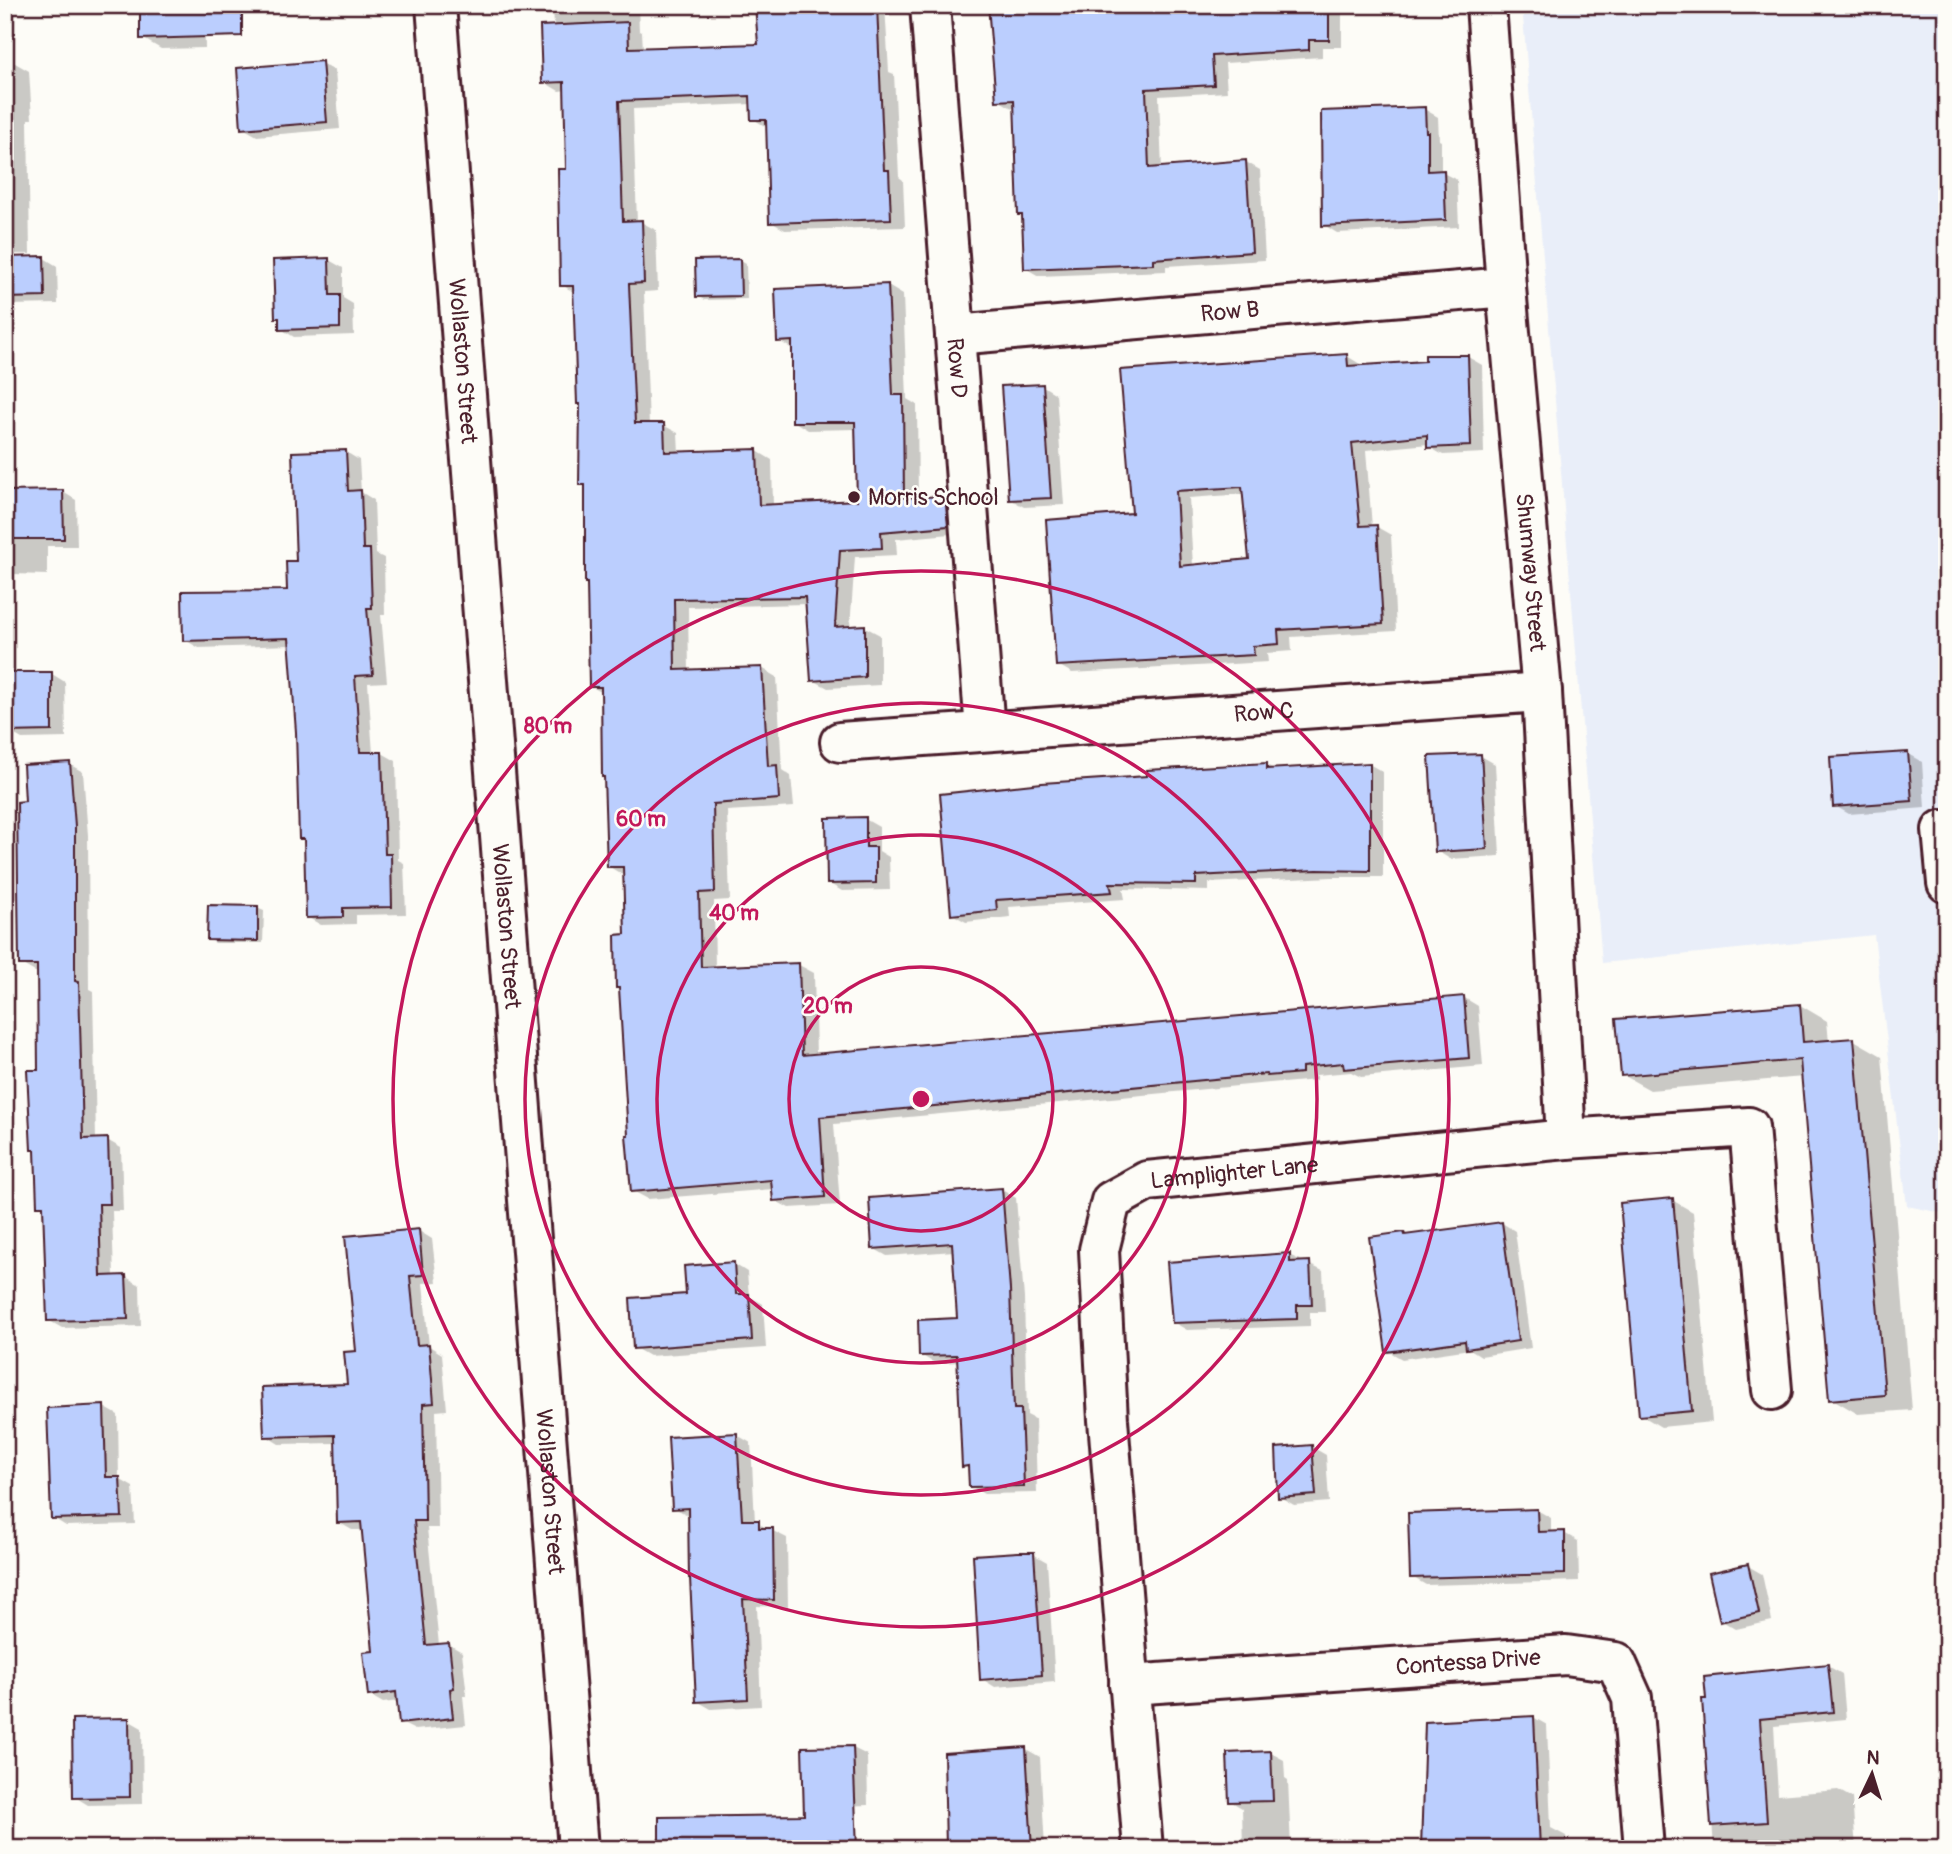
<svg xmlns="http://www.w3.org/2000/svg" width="1952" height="1854" viewBox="0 0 1952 1854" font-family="Pangolin,sans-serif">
	<rect width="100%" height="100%" fill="#fdfcf7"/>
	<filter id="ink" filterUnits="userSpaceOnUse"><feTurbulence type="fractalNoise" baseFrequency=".0143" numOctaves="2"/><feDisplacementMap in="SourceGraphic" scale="14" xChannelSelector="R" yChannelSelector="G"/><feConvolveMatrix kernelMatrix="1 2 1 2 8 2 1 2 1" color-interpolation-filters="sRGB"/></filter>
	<g filter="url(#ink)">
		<path fill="#e9eef9" d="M1522 5H1947V1214L1907 1206 1874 935 1602 963Z"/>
		<g fill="#0003" fill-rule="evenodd">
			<path d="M204 5 205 48 161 49 142 38Z"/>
			<path d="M553 5H638L639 31 642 32 643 49 760 46 757 5H885L889 72 894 74 899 177 903 180 905 227 785 230 771 222 768 128 753 119V104L633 109 637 222H641L656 230 658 291 644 292 649 425H663L678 433 679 453 757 451 772 460 773 506 859 502 857 429 808 430 793 421 794 350 779 341 888 286 903 295 907 399 917 405 918 499 945 498 960 506 962 533 896 539 897 555 855 557 850 628 865 627 880 635V685L828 688 813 680 807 604 688 607 689 671 762 668 777 677 782 770 791 776 794 807 727 811 730 900 714 901 715 969 799 965 814 973 816 1055 1463 997 1478 1006 1483 1066 1361 1077 1351 1072 1316 1075V1080L1283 1083 1281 1082 834 1124 840 1205 789 1208 774 1200V1189L648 1199 633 1191 621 989 618 987 627 936 623 875 608 866 603 693 590 686 586 487 581 484 582 405 575 293 562 285 568 171 566 90 559 91 544 82 554 27Z"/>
			<path d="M990 5H1128V9L1176 5H1342V47H1322V57L1225 63 1227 92 1159 96 1162 169 1246 162 1260 170 1265 260 1166 266V271L1039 276 1025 268 1023 217 1019 214 1016 107 1012 108 998 100Z"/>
			<path d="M5 63H15L29 71 32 119H28L30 254H5Z"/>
			<path d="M321 63 335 71 340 129 257 136 243 128Z"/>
			<path d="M1424 109 1438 117 1439 140 1441 141V172L1457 180 1459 227 1337 233 1324 225Z"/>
			<path d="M5 258H44L57 266 58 304 11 305 5 302Z"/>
			<path d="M329 260 343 268V298L353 304 354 335 294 337 281 329 280 319 277 317Z"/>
			<path d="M739 260 746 264 747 299 704 300 698 296Z"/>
			<path d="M1347 356 1360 364 1361 367 1468 357 1482 365 1484 453 1443 455 1429 447V444L1366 450 1372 527H1377L1391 535 1396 631 1291 637 1292 651 1267 653 1268 662 1072 673 1058 665 1134 515ZM1245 494 1251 560 1193 566 1189 498Z"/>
			<path d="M1043 386 1056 394 1064 505 1024 507 1010 499Z"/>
			<path d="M1943 408H1947V449Z"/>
			<path d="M346 452 359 460 361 492 374 500 376 554 384 558 385 615H381L387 682 368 683 373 754 382 753 396 761 398 860 404 863 406 914 356 915V924L321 925 307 917 306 841 301 838 298 732 291 645 199 648 185 640 289 591 298 562Z"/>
			<path d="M63 492 76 500 77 546H47V575L13 574 5 570V493Z"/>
			<path d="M52 674 65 682 66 738 22 739 8 731Z"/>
			<path d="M1908 754 1922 762 1925 808 1849 814 1835 806Z"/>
			<path d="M1481 756 1495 764 1500 856 1450 859 1437 851Z"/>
			<path d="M69 764 83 772 88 835 89 989 93 991 96 1140H107L121 1148 123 1211H112L114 1277H126L140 1285 141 1326 62 1328 48 1320 45 1208 39 1205 37 1152 32 1149 40 1071 39 972H35L21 964 27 802Z"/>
			<path d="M1369 764 1383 772V877H1332L1209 883V891L1123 889 1125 899 1009 907 1010 917 966 922 952 914 1149 778 1267 765 1275 770Z"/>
			<path d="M865 819 879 827V851L889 857 890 890 842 891 828 883Z"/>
			<path d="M257 908 264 911 263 943H215L209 939Z"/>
			<path d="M1800 1005 1827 1021 1829 1042 1854 1040 1882 1056 1912 1410 1858 1414 1831 1398 1804 1077 1650 1090 1623 1075Z"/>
			<path d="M1002 1190 1016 1198 1024 1298 1027 1415 1035 1419 1037 1493 984 1494 970 1486V1469L963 1466 959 1362 934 1363 921 1355 959 1319 954 1251 887 1256 873 1248Z"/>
			<path d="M1672 1200 1693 1212 1712 1422 1661 1427 1641 1415Z"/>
			<path d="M1502 1223 1515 1231 1531 1348 1481 1356 1470 1349 1402 1359 1388 1351 1404 1234 1409 1236Z"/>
			<path d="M419 1231 432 1239 437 1282 423 1283 429 1346 442 1354 447 1410 436 1411 438 1528H427L439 1645 448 1644 462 1652 467 1696H463L466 1725 415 1730 401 1723 399 1701 383 1703 369 1695 375 1652 363 1530H352L338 1522 337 1443 279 1444 266 1436 349 1385 358 1352Z"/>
			<path d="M1289 1255 1323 1271 1325 1312H1310V1326L1187 1330 1173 1322Z"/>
			<path d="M734 1264 747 1272 749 1296 763 1304 766 1348 649 1356 635 1348 688 1295Z"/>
			<path d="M104 1407 118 1415 119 1479 133 1487 135 1524 66 1526 53 1518Z"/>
			<path d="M737 1435 751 1443 755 1522 787 1538 788 1607 757 1606 761 1706 711 1709 697 1701 690 1516 674 1508Z"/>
			<path d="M1312 1447 1326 1455 1329 1502 1294 1505 1280 1497Z"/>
			<path d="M1537 1510 1551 1518V1533H1564L1578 1541 1579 1581 1426 1585 1412 1577Z"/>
			<path d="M1033 1554 1047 1562 1055 1682 995 1687 982 1679Z"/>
			<path d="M1748 1566 1762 1574 1772 1621 1736 1629 1722 1621Z"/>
			<path d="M1828 1666 1842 1674 1846 1719 1774 1726 1778 1795 1838 1790 1852 1798 1856 1849H1714L1704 1701Z"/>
			<path d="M1533 1717 1547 1725 1551 1828 1566 1836 1567 1849H1423Z"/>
			<path d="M128 1720 142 1728 143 1804 88 1805 75 1797Z"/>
			<path d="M853 1748 867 1755 868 1805 819 1807Z"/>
			<path d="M1026 1749 1040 1757 1045 1849H948Z"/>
			<path d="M1271 1753 1284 1760 1285 1778 1288 1780 1291 1849H1243L1242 1808 1230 1801Z"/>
		</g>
		<g fill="#bbcefe" stroke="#4a1f2b" stroke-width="2" fill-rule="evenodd">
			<path d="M140 5H242V36L140 39Z"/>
			<path d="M755 5H877L884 170H889L891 219 769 223 766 120H751L750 96 619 101 623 221 642 220 644 283 629 284 635 423H664L665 452 757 449 759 505 857 500 855 422H792V341L777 342 775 289 888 284 893 395H903L904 498 945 496 948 526 881 532 882 548 840 550 835 627 865 625V677L811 681 805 597 674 599 675 670 762 667 768 766 777 765 779 799 713 804 715 892 699 893 701 967 799 963 802 1055 1464 996 1469 1058 1344 1069 1343 1063 1302 1067V1073L1267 1076 1266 1074 820 1117 825 1197 773 1201 771 1180 631 1192 626 1135H628L619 988H616L615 935 625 934 623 867H607L604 777H602L601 687H589L587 583H585V485H579L580 404H577L573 286H560L558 169H566L564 82 542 83 540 26 628 22 629 48 758 44Z"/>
			<path d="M988 5H1115V8L1155 5H1329V40H1309V50L1212 56 1214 85 1146 89 1149 168 1246 160 1252 252 1153 259V264L1024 269 1022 215H1018L1014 100 996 101Z"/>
			<path d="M322 61 327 122 241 129 237 68Z"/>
			<path d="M1425 107 1426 132H1428V171L1444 170 1446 220 1322 226 1321 111Z"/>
			<path d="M44 256 45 297 5 298V257Z"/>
			<path d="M329 258 330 295H340V328L279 330V318H275L273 260Z"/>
			<path d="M740 259 741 296 696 297 695 260Z"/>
			<path d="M1347 354 1348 366 1425 361V355H1468L1471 446 1427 448V435L1352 443 1360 526 1377 525 1383 624 1278 630 1279 644 1253 646 1254 655 1056 666 1046 520 1132 513 1120 370ZM1242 487 1249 559 1180 566 1176 491Z"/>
			<path d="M1043 384 1051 498 1009 500 1001 386Z"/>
			<path d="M346 450 348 491 361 490 363 549H370L372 608H367L373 675 355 676 360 752H382L385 854H391L392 907 343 908V917L306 918 304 839H299L296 732 289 638 183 641 182 591 287 590 286 561H296L292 452Z"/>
			<path d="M63 490 64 539H5V491Z"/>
			<path d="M6 672H52V731L6 732Z"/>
			<path d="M1908 752 1912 801 1833 807 1830 757Z"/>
			<path d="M1481 754 1487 849 1435 852 1429 756Z"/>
			<path d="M70 762 75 826V981L79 982 83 1139 108 1138 110 1204H99L101 1276 126 1275 128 1319 47 1321 43 1206H37L35 1150H31L27 1070H38L37 965H19L17 802 25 801 23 765Z"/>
			<path d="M1267 763V769L1370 763V871L1317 870 1196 876V884L1110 883 1112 892 996 900 997 910 951 915 940 794 1042 783 1147 776V770Z"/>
			<path d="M866 817V847H876V883L827 884 826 818Z"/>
			<path d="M208 905 258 906V941L207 940Z"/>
			<path d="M1800 1004 1803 1042 1854 1038 1885 1395 1829 1400 1800 1060 1621 1076 1616 1019Z"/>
			<path d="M1002 1188 1010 1289 1014 1409H1021L1024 1486 969 1487 968 1466 962 1467 957 1355 919 1356 918 1320 957 1318 952 1243 872 1249 869 1198Z"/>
			<path d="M1673 1198 1692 1411 1639 1416 1620 1203Z"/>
			<path d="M1502 1222 1518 1341 1466 1349 1465 1341 1386 1352 1369 1237 1404 1232 1405 1235Z"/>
			<path d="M419 1229 423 1275 410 1276 417 1345 429 1344 434 1403 423 1404 425 1521H414L426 1645 449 1643 454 1688 450 1689 453 1718 399 1724 396 1692 368 1696 363 1652 373 1651 361 1522 337 1523 335 1435 264 1437 262 1387 347 1384 344 1352 356 1351 345 1236Z"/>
			<path d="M1290 1253V1262L1310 1261 1312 1305H1297V1319L1172 1323 1167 1262Z"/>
			<path d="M734 1262 736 1294H749L752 1340 633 1349 630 1298 686 1294 684 1266Z"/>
			<path d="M104 1405 106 1477H120L122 1517 51 1519 47 1408Z"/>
			<path d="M737 1433 742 1520H759V1528H773L774 1600 743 1599 748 1699 696 1702 690 1578H689L688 1508 672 1509 668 1437Z"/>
			<path d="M1312 1445 1316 1495 1278 1498 1276 1448Z"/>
			<path d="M1537 1509 1538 1532 1565 1531V1574L1410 1578 1408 1513Z"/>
			<path d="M1018 1552H1034L1042 1675 980 1680 973 1555Z"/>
			<path d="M1748 1564 1759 1613 1720 1622 1709 1573Z"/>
			<path d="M1828 1664 1833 1712 1760 1719 1767 1822 1711 1826 1702 1699H1706L1704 1677Z"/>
			<path d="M1534 1716 1540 1849H1421L1425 1722Z"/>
			<path d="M129 1718 130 1797 73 1798 72 1719Z"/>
			<path d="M853 1746 857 1849H659V1817L804 1815 802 1747Z"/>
			<path d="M1026 1747 1032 1849H946L944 1753Z"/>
			<path d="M1271 1751 1273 1801 1229 1802 1227 1753Z"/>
		</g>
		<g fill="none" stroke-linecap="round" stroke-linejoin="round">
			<g stroke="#4a1f2b" stroke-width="44">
				<g id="minor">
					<path id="s1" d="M436 5 578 1849"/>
					<path id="s2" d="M930 5 985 731"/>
					<path id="s3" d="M1486 5 1506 287 1542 692 1566 1139"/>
					<path id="s4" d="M955 335 1506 287"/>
					<path id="s5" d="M840 742 1542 692"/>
					<path d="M1942 830 1947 883"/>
					<path id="s6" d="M1129 1685 1566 1655 1616 1662 1632 1698 1644 1849"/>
					<path id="s7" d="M1143 1849 1108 1420 1099 1250 1111 1201 1147 1181 1566 1139 1749 1127 1772 1390"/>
				</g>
			</g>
			<use href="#minor" stroke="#fdfcf7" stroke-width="38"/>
		</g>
	</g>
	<g fill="none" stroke="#c2185b" stroke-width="3.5">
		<circle cx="921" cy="1099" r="132"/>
		<circle cx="921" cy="1099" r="264"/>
		<circle cx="921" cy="1099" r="396"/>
		<circle cx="921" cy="1099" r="528"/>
	</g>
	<circle fill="#4a1f2b" stroke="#fdfcf7" stroke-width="2.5" cx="854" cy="497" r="7"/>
	<g text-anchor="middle" stroke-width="5" stroke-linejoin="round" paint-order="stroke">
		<g font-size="23" fill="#4a1f2b" stroke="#fdfcf7">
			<text dy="8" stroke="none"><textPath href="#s4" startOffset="276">Row B</textPath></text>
			<text dy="8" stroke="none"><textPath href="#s1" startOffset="357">Wollaston Street</textPath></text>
			<text dy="8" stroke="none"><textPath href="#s2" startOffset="364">Row D</textPath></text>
			<text dy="8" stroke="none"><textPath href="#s3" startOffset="569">Shumway Street</textPath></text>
			<text dy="8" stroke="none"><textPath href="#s5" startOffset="425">Row C</textPath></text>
			<text dy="8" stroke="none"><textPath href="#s1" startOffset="924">Wollaston Street</textPath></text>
			<text dy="8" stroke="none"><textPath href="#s7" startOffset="780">Lamplighter Lane</textPath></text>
			<text dy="8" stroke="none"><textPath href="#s1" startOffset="1491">Wollaston Street</textPath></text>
			<text dy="8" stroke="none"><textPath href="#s6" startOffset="340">Contessa Drive</textPath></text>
		</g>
		<g font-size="23" fill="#4a1f2b" stroke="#fdfcf7" text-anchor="start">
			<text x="868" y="505">Morris School</text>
		</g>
	</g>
	<circle cx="921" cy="1099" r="10" fill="#c2185b" stroke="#fdfcf7" stroke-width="3.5"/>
	<g font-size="21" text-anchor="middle" font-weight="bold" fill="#c2185b" stroke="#fdfcf7" stroke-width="5" stroke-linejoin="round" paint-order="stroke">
		<text x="548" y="733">80 m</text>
		<text x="641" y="826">60 m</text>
		<text x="734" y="920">40 m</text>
		<text x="828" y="1013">20 m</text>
	</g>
	<rect width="1952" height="1854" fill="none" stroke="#fdfcf7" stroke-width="28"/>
	<rect x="14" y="14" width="1924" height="1826" fill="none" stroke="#4a1f2b" stroke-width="2.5" filter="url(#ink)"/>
	<g transform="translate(1872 1774) rotate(4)" stroke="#fdfcf7" stroke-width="5" paint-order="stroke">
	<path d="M0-5L12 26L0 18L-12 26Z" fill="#4a1f2b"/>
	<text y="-10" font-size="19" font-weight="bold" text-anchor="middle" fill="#4a1f2b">N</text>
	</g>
</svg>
